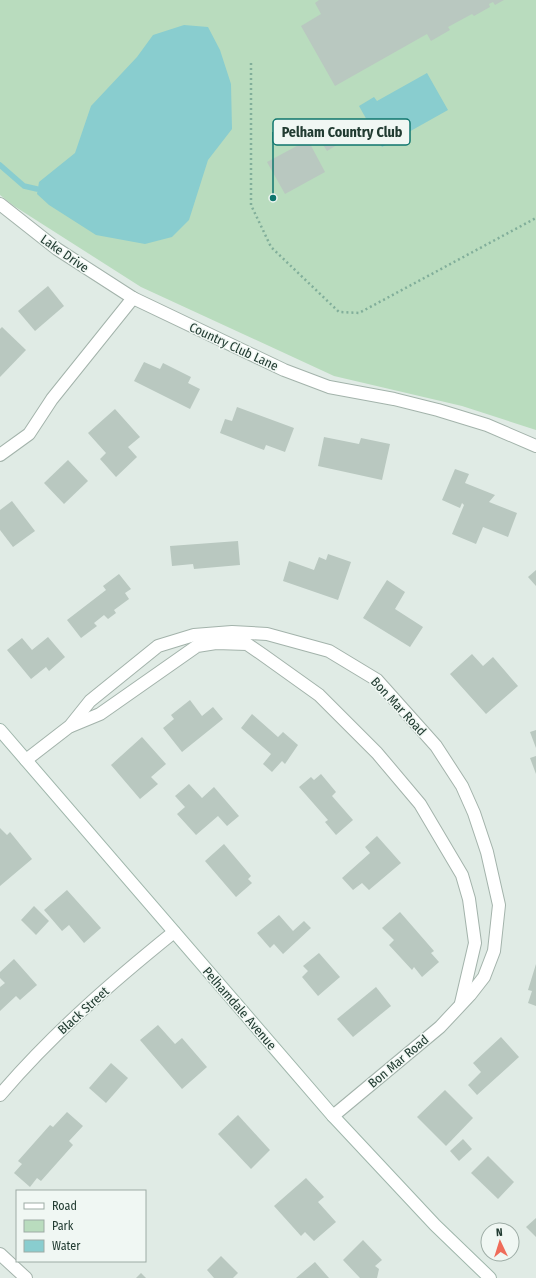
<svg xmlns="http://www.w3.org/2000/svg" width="536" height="1278" viewBox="0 0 536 1278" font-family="'Fira Sans Condensed',sans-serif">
	<rect width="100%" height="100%" fill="#e0ebe5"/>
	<path fill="#b9dcbe" d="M0 0H536V430L462 406 334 376 141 287 14 206 0 195Z"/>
	<g fill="#89cdcf">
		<path d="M184 25 208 27 220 50 231 84 232 129 208 160 189 220 172 237 145 244 96 235 49 205 37 194 39 182 75 153 91 106 137 57 153 35Z"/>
		<path d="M427 73 448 110 382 147 359 106 374 97 377 101Z"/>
	</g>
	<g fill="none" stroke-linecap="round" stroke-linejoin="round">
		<path stroke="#89cdcf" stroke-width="5.5" d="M0 165 24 186 37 189"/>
	</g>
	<g fill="#b9c8c0">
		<path d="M319 0H504L495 5 493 2 489 4 490 7 474 16 472 14 448 27 450 30 431 41 427 34 335 86 301 26 321 14 315 3Z"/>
		<path d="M344 119 353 135 327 151 317 135Z"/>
		<path d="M308 140 325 172 285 194 267 162Z"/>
		<path d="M48 286 64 306 35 331 18 311Z"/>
		<path d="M2 327 26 350 0 377V329Z"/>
		<path d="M144 362 160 369 163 363 191 377 188 383 200 389 190 409 134 381Z"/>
		<path d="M237 407 294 428 285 452 266 445 264 450 220 433 225 419 232 421Z"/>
		<path d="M115 409 140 437 128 447 137 457 116 477 100 459 106 453 88 433Z"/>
		<path d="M324 437 359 444 361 438 390 444 382 480 318 466Z"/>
		<path d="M68 460 88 481 64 504 44 483Z"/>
		<path d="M455 469 469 474 465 483 495 495 489 502 517 513 508 537 483 527 476 544 452 534 464 505 462 503 460 508 442 500Z"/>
		<path d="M12 501 35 531 13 547 0 530V510Z"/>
		<path d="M238 541 240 565 194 569 193 564 172 566 170 546Z"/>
		<path d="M328 554 351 562 338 600 283 581 289 561 314 570 319 557 326 560Z"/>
		<path d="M536 570V586L528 577Z"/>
		<path d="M119 574 131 589 125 593 129 599 114 610 116 613 108 619 104 615 94 623 97 626 81 638 67 620 106 590 103 586Z"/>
		<path d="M387 580 405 592 395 609 423 627 410 647 363 618Z"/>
		<path d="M48 637 65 657 49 671 46 667 31 679 7 650 22 638 32 650Z"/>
		<path d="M472 654 483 666 493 657 518 686 486 714 450 674Z"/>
		<path d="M190 700 202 716 213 707 223 719 182 752 163 728 174 719 171 715Z"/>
		<path d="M252 714 278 737 283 732 298 745 285 764 282 761 272 772 263 764 271 754 241 728Z"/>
		<path d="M536 730V748L530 732Z"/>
		<path d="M142 737 166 764 151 777 158 784 140 799 111 765Z"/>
		<path d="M536 756V774L530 758Z"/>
		<path d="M321 774 336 792 332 796 353 820 336 835 325 822 328 820 299 787 311 777 314 780Z"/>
		<path d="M189 784 202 798 214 787 239 816 227 826 218 816 196 835 177 814 185 807 175 796Z"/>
		<path d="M0 828 7 835 10 832 32 859 0 886Z"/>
		<path d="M377 836 401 863 369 890 362 883 353 890 342 878 370 853 365 847Z"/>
		<path d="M224 844 251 876 248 879 252 883 236 897 205 861Z"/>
		<path d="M67 890 101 928 84 943 69 925 62 931 44 910Z"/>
		<path d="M34 906 49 921 36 935 21 920Z"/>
		<path d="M400 912 434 951 431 953 439 962 422 977 414 967 412 970 389 945 394 940 382 928Z"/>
		<path d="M279 915 293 931 304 921 311 928 283 954 274 944 270 948 257 933Z"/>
		<path d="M319 953 340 977 318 996 302 977 308 971 303 966Z"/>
		<path d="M14 959 37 985 20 1000 16 996 0 1011V987L5 983 0 978V972Z"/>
		<path d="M536 964V1006L528 1003 532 991 528 990Z"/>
		<path d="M376 987 391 1006 353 1037 337 1019Z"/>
		<path d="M158 1025 175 1044 182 1038 207 1067 182 1089 140 1040Z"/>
		<path d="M501 1037 519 1057 477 1095 468 1085 481 1072 473 1063Z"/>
		<path d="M111 1063 128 1078 106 1103 89 1088Z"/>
		<path d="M445 1090 473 1118 446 1146 417 1117Z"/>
		<path d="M67 1112 83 1126 69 1141 73 1145 41 1181 37 1178 30 1187 14 1173 22 1164 18 1161 50 1125 53 1127Z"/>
		<path d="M238 1115 270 1150 251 1169 218 1134Z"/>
		<path d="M463 1139 472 1149 459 1161 450 1151Z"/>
		<path d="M488 1156 514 1182 498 1199 471 1173Z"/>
		<path d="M306 1178 324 1197 318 1202 336 1222 314 1241 305 1232 301 1236 274 1206Z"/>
		<path d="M536 1218V1237L526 1227Z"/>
		<path d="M363 1240 382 1260 375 1266 379 1269 377 1278H360L343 1260Z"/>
		<path d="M221 1256 238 1273 233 1278H214L207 1270Z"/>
		<path d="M315 1262 329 1278H296Z"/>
		<path d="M141 1273 146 1278H136Z"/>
	</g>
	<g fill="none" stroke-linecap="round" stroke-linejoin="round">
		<g stroke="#a3b3ab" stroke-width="14">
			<g id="street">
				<path d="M0 204 57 249 133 298 284 370 329 387 394 399 438 410 487 425 536 446"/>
				<path d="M0 455 29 434 52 399 133 298"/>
				<path d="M71 726 100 714 197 646 216 643 247 644 263 655 319 695 377 753 420 804 462 875 469 899 475 943 461 1003"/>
				<path d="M26 760 70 726 90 701 158 646 194 635 232 632 267 634 329 651 377 680 436 746 462 786 474 813 487 852 499 905 494 951 484 977 470 995 440 1027 333 1116"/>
				<path d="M0 1095C52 1034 112 982 174 932"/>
				<path d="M0 1254 26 1278"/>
			</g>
		</g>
		<g stroke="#9fb6ab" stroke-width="14">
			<path id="secondary" d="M0 730 333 1116 435 1225 490 1278"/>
		</g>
		<path stroke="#81ae9a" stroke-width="2.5" stroke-dasharray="2 3" stroke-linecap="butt" d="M251 63V205L271 247 339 312 359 313 536 218"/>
		<use href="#street" stroke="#fff" stroke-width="12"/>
		<use href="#secondary" stroke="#fff" stroke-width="12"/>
	</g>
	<g text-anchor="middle" stroke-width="3" stroke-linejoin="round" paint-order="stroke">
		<g font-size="13" fill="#213b31" stroke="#f0f7f3">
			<text transform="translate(65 253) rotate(35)" y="5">Lake Drive</text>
			<text transform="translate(234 346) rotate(25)" y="5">Country Club Lane</text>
			<text transform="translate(399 706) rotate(47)" y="5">Bon Mar Road</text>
			<text transform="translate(240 1008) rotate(49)" y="5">Pelhamdale Avenue</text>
			<text transform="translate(83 1010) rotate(-42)" y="5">Black Street</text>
			<text transform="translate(398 1061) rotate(-40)" y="5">Bon Mar Road</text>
		</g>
	</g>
	<path fill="none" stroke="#0f766e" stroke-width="1.5" d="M273 198L273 132"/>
	<circle fill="#0f766e" stroke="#f0f7f3" stroke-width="1.5" cx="273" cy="198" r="4"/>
	<rect fill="#f0f7f3" stroke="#0f766e" stroke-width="1.5" x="273" y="119" width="137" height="26" rx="4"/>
	<g font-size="14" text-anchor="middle" font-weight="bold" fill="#213b31">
		<text x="342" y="137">Pelham Country Club</text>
	</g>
	<rect x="16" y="1190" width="130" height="72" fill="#f0f7f3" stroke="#9daca5"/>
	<rect x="24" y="1203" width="20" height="6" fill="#ffffff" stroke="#9daca5"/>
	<text x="52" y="1210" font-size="12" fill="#213b31">Road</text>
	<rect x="24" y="1220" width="20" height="12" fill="#b9dcbe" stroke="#9daca5"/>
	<text x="52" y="1230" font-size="12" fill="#213b31">Park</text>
	<rect x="24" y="1240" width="20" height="12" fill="#89cdcf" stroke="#9daca5"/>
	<text x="52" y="1250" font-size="12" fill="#213b31">Water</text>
	<g transform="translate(500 1242) rotate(356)"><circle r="19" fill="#f0f7f3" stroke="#9daca5"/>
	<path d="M0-3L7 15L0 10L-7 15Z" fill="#ef6c5a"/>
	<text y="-6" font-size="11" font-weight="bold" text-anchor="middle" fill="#213b31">N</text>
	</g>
</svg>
